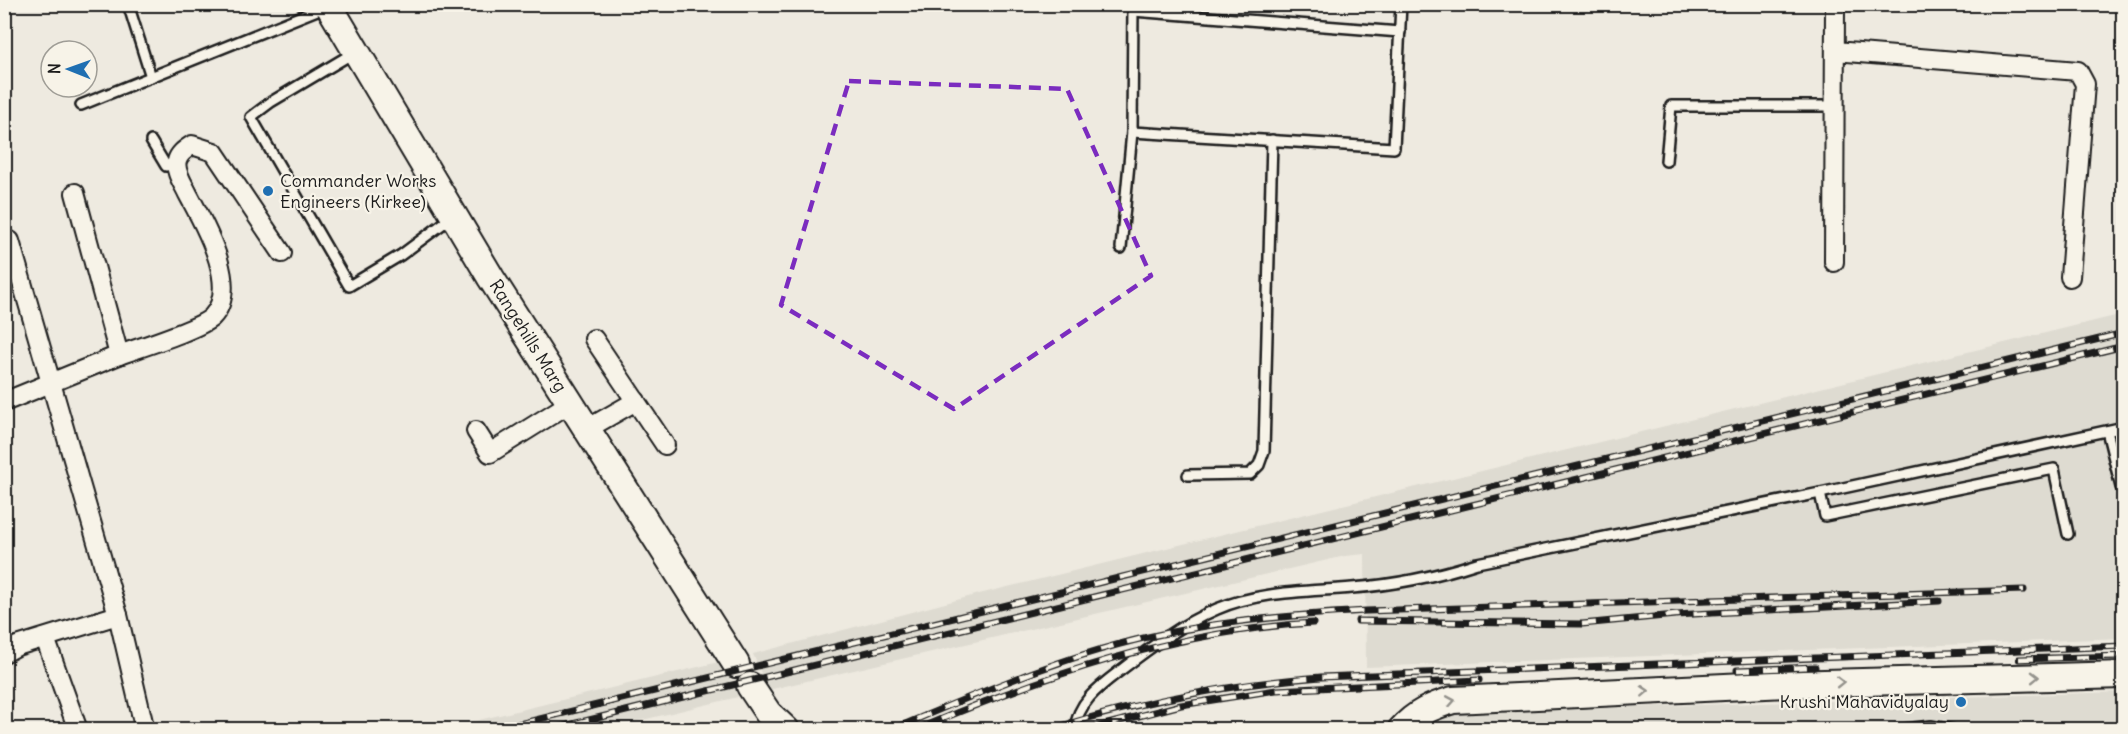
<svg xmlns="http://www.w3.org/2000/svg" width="2128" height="734" viewBox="0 0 2128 734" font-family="Delius,sans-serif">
	<rect width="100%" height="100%" fill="#eeeae0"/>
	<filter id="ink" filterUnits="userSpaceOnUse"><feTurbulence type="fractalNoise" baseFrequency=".0167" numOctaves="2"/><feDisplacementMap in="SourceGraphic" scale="12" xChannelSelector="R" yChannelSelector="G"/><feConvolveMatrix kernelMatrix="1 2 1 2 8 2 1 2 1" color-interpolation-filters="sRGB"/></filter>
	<g filter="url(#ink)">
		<g fill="#dedbd1">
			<path d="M2123 314V638L1366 667 1365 554 1345 556 768 690 753 654 983 593Z"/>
			<path d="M723 661 738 697 605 729 438 730Z"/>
			<path d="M2123 692V729L1421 730 1426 724 1447 716 1472 712Z"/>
		</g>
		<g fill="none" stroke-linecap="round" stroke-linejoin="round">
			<g stroke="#1c1c1c" stroke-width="14">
				<g id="service">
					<path d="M128 4 151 77"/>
					<path d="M1133 11 1400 32"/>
					<path d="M355 52 271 102 251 117 349 286 401 255 452 217"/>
					<path d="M81 105 327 6"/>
					<path d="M1132 132 1394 148 1401 4"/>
					<path d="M151 141 166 166 176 162"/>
					<path d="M1666 161 1671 106H1834"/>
					<path d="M1121 248 1132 132 1133 7"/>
					<path d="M2107 431 2121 487"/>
					<path d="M1188 475 1250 474 1259 465 1264 451 1272 140"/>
					<path d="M1820 493 1825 516 2054 469 2068 534"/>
					<path d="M1075 730C1077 702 1100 686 1121 670 1151 647 1182 624 1217 609 1259 591 1307 592 1352 588 1394 585 1437 576 1477 563L1820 493 2124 427"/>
					<path d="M1896 730 1931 726 1953 730"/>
				</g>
			</g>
			<g stroke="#1c1c1c" stroke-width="22">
				<g id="minor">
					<path d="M1835 51 2078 71 2085 84 2070 277"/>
					<path d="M10 241 118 615 143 722"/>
					<path d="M1834 262 1835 4"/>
					<path d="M594 339 665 445"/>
					<path d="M119 355C138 348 200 329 212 317 241 287 204 224 188 194 184 185 174 171 177 161 179 153 186 149 192 145L214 152 282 253"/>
					<path d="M4 402 119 355 75 193"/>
					<path d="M587 429 636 401"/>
					<path d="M476 431 490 453 570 403"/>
					<path d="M45 638 78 730"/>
					<path d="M4 653 17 646 118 615"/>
				</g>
			</g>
			<g stroke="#1c1c1c" stroke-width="30">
				<g id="secondary">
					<path d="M328 4 491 278 736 664"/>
					<path d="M750 686 768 713 786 730"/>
					<path d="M1401 730C1416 713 1432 706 1453 700L1787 684 2124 675"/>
				</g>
			</g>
			<use href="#service" stroke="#f7f3e8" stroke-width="9"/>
			<use href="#minor" stroke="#f7f3e8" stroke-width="18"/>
			<use href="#secondary" stroke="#f7f3e8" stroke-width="26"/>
			<g stroke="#1c1c1c" stroke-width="7">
				<g id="rail">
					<path d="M1358 621 1582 624 1675 615 1939 601"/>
					<path d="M2019 659 2124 656"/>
					<path d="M1737 670 1815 667"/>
					<path d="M494 730 2124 333"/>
					<path d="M548 730 2124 346"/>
					<path d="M891 730C979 693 1069 653 1162 634 1229 620 1298 615 1366 611L2024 590"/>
					<path d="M915 730C1043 676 1173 631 1313 623"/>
					<path d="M1048 730C1137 702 1227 684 1321 677L2124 646"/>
					<path d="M1085 730 1181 705 1276 690 1479 680"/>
				</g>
			</g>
			<use href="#rail" stroke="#f7f3e8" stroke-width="4.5" stroke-dasharray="14" stroke-linecap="butt"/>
		</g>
		<defs><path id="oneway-chevron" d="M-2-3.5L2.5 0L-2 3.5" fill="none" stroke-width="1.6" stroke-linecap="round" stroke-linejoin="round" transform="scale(1.5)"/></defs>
		<g stroke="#94928c">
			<use href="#oneway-chevron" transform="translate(2035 677) rotate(-1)"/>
			<use href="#oneway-chevron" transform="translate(1840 682) rotate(-1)"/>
			<use href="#oneway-chevron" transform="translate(1645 691) rotate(-3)"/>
			<use href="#oneway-chevron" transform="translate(1451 701) rotate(-10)"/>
		</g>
	</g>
	<path fill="none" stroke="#7b2cbf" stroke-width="4.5" stroke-dasharray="12 8" stroke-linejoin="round" d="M849 81 1067 89 1151 276 954 409 781 305Z"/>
	<g fill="#1f6fb2" stroke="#f7f3e8" stroke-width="2">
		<circle cx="268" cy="191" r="6"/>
		<circle cx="1961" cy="702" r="6"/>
	</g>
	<g text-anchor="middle" stroke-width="4.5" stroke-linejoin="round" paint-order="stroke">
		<g font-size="18" fill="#1c1c1c" stroke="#f7f3e8" text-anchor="start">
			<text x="280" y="187">Commander Works<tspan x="280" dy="21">Engineers (Kirkee)</tspan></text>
			<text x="1949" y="708" text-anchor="end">Krushi Mahavidyalay</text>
		</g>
		<g font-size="18" fill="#1c1c1c" stroke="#f7f3e8">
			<text transform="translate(528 336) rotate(58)" y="6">Rangehills Marg</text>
		</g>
	</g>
	<rect width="2128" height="734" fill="none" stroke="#f7f3e8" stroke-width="24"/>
	<rect x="12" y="12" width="2104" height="710" fill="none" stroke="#1c1c1c" stroke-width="2" filter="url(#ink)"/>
	<g transform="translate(69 69) rotate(271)"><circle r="28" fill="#f7f3e8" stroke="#9f9d96" stroke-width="1.5"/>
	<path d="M0-4.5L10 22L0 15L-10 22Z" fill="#1f6fb2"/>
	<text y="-9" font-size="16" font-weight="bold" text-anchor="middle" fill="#1c1c1c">N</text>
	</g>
</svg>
